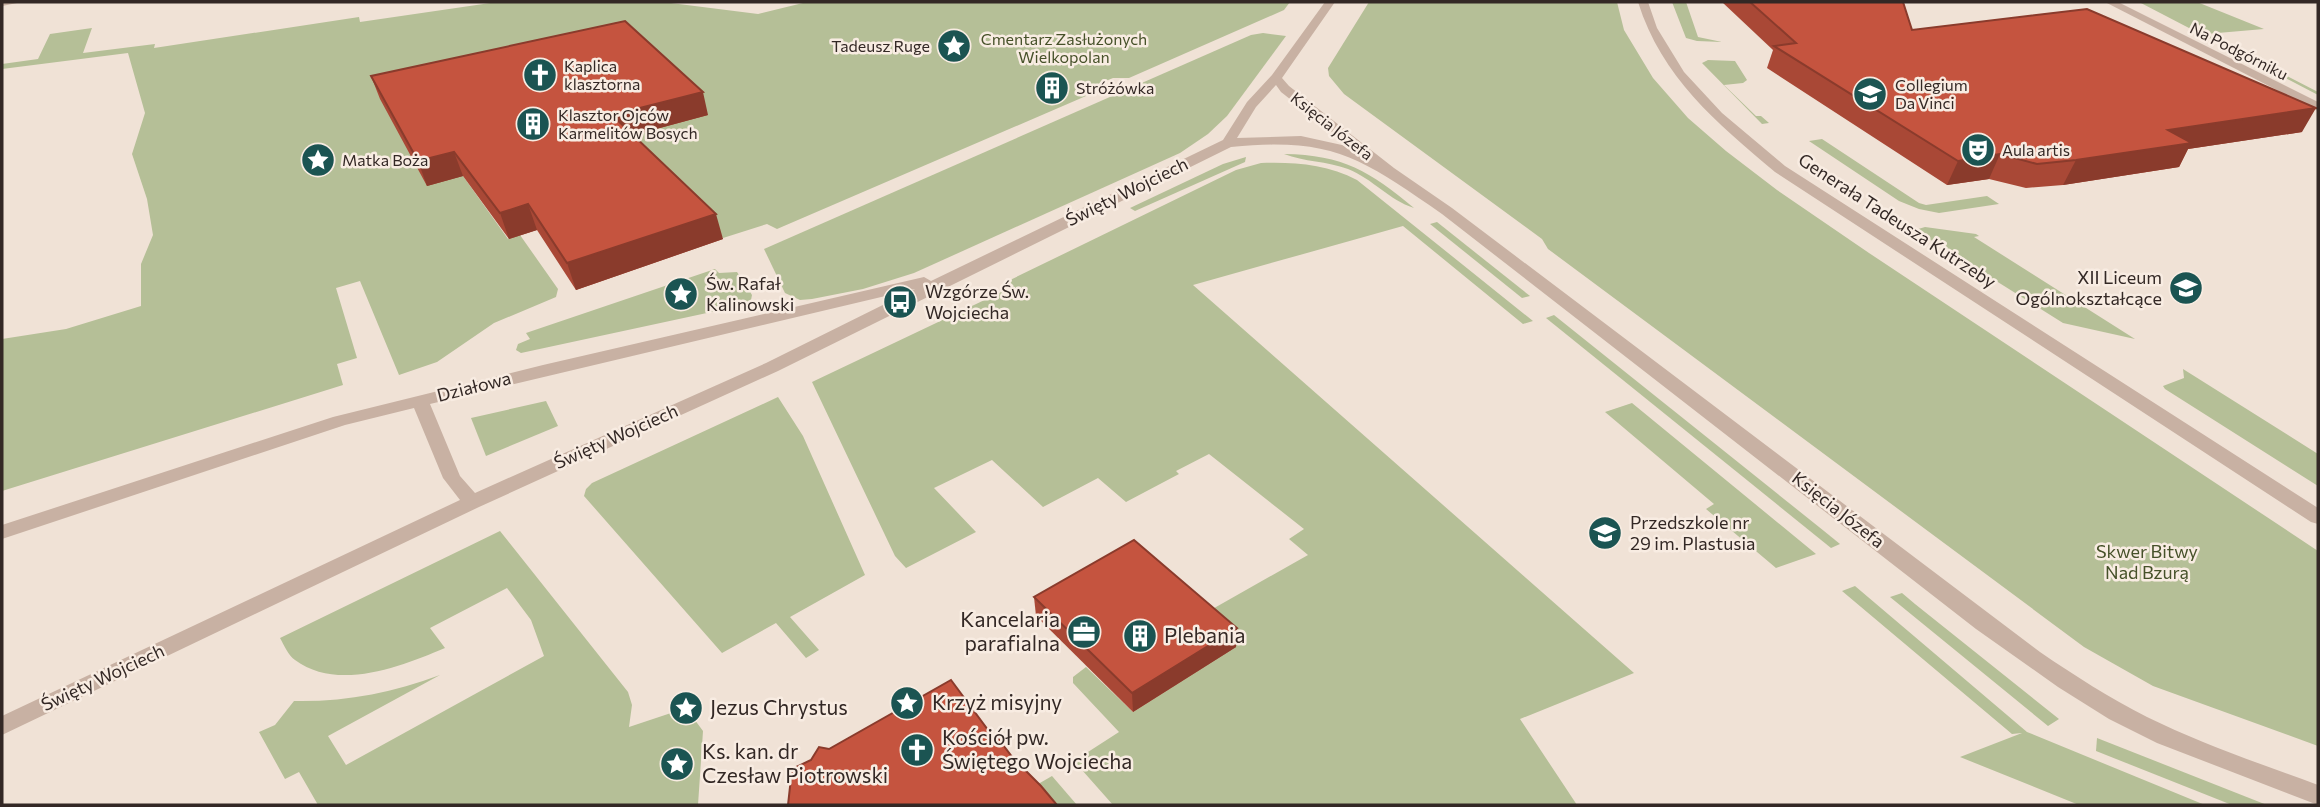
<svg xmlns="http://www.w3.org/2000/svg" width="2320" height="807" viewBox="0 0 2320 807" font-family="Commissioner,sans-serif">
	<rect width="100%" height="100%" fill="#f0e2d6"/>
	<g fill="#b5bf97">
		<path d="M497 2H663L758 14 807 2H1290L1284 10 1129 78H1113L1079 92 1086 96 777 229 767 224 723 238 720 235 463 176 508 239 520 235 558 289 556 297 494 323 437 362 399 375 360 281 336 288 357 358 337 364 343 385 2 491V339L66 329 141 306V264L153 235 147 199 132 154 145 113 128 53 2 69V64L38 59 50 34 92 28 83 53 155 44 154 48 359 17 360 22Z"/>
		<path d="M1369 2H1617L1624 30 1653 78 1688 118 1726 151 1777 190 1869 253 2318 551V746L2153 686 2084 647 1548 249 1542 239 1344 94 1329 76 1328 68Z"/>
		<path d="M1672 2H1686L1698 37 1722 42 1697 41 1686 38Z"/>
		<path d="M2139 2H2197L2264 29 2206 34 2318 92V95Z"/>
		<path d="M1263 33 1286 36 1227 116 1208 134 1180 153 914 273 863 289 812 299 800 300 785 293 764 249 1251 35Z"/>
		<path d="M1708 60 1735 61 1747 80 1743 83 1724 85 1756 116H1761L1769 123 1762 124 1702 63Z"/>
		<path d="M1822 139 1919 203 1926 205 1987 196 1999 204 1939 213 1919 209 1899 201 1809 141Z"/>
		<path d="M1284 154C1344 155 1369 171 1414 208 1389 200 1373 179 1348 169 1327 161 1304 162 1284 154Z"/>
		<path d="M1246 157 1245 162 1135 211 1130 208 1223 164Z"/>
		<path d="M1261 163C1294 162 1327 164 1357 180L1533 321 1523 324 1403 226 1193 285 1634 673 1520 719 1577 805H1113L1074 761 1119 732 1073 683V677L1086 667 1133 712 1235 647 1209 611 1308 555 1289 539 1304 529 1209 454 1176 471 1179 474 1126 502 1098 478 1043 507 992 460 934 488 976 532 906 568 895 556 812 382 1014 286 1008 281 1236 170Z"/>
		<path d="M1437 222 1530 296 1522 298 1430 224Z"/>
		<path d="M1925 227 1976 234 1979 236 1974 237 2135 339 2063 323 1915 230Z"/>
		<path d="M715 269 719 273 737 272 752 295 751 300 744 305 521 353 516 350 518 344 530 339 526 333Z"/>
		<path d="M1554 315 1824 531 1840 544 1831 548 1546 318Z"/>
		<path d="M2183 369 2318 454V486L2165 389 2163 386 2184 378Z"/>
		<path d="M778 397 803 436 865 575 790 617 819 650 806 658 776 623 722 653 584 496 586 489 592 483Z"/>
		<path d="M546 401 558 426 486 456 471 418Z"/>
		<path d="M1632 403 1816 554 1776 568 1706 509 1714 504 1605 412Z"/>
		<path d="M500 531 628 692 632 705 629 727 686 708 703 731 698 805H318L299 772 285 779 259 732 275 725 294 701C345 702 392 693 440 675L328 736 346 765 544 656 531 620 507 588 430 628 445 648C402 666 338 692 295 660 288 655 284 645 280 638Z"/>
		<path d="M1855 586 2027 732 2205 805H2079L1960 757 2022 733 2012 734 1842 591Z"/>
		<path d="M1902 593 1915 604 2059 719 2048 726 1890 597Z"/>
		<path d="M2097 738 2267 805H2232L2096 751Z"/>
		<path d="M1052 776 1077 805H1033V787Z"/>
	</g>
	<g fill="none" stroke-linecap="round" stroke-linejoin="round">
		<g fill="#c8b1a3" fill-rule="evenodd">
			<path d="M2 2H22L2 6Z"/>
			<path d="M1325 2H1335L1282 78 1289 86 1394 168 1452 208 2040 652C2075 676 2110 698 2147 717 2202 744 2261 764 2318 785V805L2157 743 2109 719 2058 687 1976 629 1442 214C1361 158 1333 137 1231 147L778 371 479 507 2 735V716L460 500 443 478 414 408 345 425 2 539V525L333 417 543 365 924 277 931 281 1223 140 1247 102 1272 75ZM1276 85 1281 92 1351 147 1301 136 1237 138 1256 107ZM915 289 766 363 475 493 460 476 430 404Z"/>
			<path d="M2105 2H2118L2318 102V111Z"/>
		</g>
		<path fill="#c8b1a3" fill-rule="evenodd" d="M1638 2H1648L1657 28 1684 72 1722 113 1785 166 2318 508V524L2311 522 1775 172C1716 122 1662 78 1638 2Z"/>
	</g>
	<g fill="#a94836">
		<path d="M1722 2H1903L1912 30 2302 132 2188 149 2179 167 2063 185 2026 188 1989 179 1947 185 1767 68 1773 50Z"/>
		<path d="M371 76 708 115 634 135 723 239 576 290 537 230 509 239 463 176 427 186 380 99Z"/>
		<path d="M1034 597 1237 628 1236 647 1133 712 1036 616Z"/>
	</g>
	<g fill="#8a3b2c">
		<path d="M703 92 708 115 619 139 612 115Z"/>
		<path d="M2316 108 2302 132 2188 149 2179 167 2063 185 2076 160 2168 130Z"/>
		<path d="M454 152 463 176 427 186 418 161Z"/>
		<path d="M2000 154 1989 179 1947 185 1958 161Z"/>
		<path d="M528 204 537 230 509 239 500 213Z"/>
		<path d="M716 214 723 239 576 290 567 263Z"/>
		<path d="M1237 628 1236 647 1133 712 1132 693Z"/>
	</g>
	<g fill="#c5543f" stroke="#8a3b2c" stroke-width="2">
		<path d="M1750 2H1903L1912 30 2087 9 2316 108 2168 130 2192 143 2076 160 2037 164 2000 154 1958 161 1774 46 1796 43Z"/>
		<path d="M625 21 703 92 612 115 716 214 567 263 528 204 500 213 454 152 418 161 371 76Z"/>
		<path d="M1134 540 1237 628 1132 693 1034 597Z"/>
		<path d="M951 680 994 738 997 737 1013 758 1041 786 1057 805H788L792 769 811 760 819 747 829 749Z"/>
	</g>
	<defs>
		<g id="sight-disc" transform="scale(1.75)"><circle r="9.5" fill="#1b5452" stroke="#f8ece2"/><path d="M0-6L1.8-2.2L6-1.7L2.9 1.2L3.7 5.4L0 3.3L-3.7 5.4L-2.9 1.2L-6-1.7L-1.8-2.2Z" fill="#fff"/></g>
		<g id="church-disc" transform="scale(1.75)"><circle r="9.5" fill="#1b5452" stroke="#f8ece2"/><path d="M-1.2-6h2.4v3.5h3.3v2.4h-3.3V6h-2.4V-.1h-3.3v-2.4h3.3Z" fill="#fff"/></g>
		<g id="building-disc" transform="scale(1.75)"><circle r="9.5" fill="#1b5452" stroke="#f8ece2"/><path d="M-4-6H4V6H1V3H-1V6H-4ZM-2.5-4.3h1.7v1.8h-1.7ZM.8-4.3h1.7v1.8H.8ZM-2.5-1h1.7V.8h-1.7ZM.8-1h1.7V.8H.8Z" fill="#fff"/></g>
		<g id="university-disc" transform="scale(1.75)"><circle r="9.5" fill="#1b5452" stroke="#f8ece2"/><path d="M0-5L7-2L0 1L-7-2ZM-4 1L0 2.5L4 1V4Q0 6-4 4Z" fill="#fff"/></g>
		<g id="theatre-disc" transform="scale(1.75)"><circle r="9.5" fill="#1b5452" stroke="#f8ece2"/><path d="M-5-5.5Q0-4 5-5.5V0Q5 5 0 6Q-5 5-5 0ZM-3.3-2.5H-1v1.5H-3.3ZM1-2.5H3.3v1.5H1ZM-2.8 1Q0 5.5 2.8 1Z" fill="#fff"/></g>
		<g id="school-disc" transform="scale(1.75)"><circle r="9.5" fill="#1b5452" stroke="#f8ece2"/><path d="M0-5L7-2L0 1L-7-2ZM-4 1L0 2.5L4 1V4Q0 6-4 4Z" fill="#fff"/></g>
		<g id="bus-disc" transform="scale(1.75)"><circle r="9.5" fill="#1b5452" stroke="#f8ece2"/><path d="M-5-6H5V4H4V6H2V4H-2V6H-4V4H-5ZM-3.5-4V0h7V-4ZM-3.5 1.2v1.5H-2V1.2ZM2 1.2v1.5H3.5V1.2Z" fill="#fff"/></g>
		<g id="office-disc" transform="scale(1.75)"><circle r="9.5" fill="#1b5452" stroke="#f8ece2"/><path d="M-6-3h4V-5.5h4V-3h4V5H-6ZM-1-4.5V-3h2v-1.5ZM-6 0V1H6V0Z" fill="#fff"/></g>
	</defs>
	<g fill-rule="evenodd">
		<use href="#sight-disc" x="954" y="46"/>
		<use href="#church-disc" x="540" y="75"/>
		<use href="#building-disc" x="1052" y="88"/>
		<use href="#university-disc" x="1870" y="94"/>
		<use href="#building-disc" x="533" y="124"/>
		<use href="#theatre-disc" x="1978" y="150"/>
		<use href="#sight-disc" x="318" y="160"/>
		<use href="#school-disc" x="2186" y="288"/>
		<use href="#sight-disc" x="681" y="294"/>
		<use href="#bus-disc" x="900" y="302"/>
		<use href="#school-disc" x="1605" y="533"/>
		<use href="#office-disc" x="1084" y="632"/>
		<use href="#building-disc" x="1140" y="636"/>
		<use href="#sight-disc" x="907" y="703"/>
		<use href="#sight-disc" x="686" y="708"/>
		<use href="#church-disc" x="917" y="750"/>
		<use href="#sight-disc" x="677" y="764"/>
	</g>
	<g text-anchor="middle" stroke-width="5" stroke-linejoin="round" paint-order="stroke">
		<g font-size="16" fill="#465129" stroke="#f8ece2">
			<text x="1064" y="45">Cmentarz Zasłużonych<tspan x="1064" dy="18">Wielkopolan</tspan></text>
		</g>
		<g font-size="16" fill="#332825" stroke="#f8ece2" text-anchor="start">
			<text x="930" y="52" text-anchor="end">Tadeusz Ruge</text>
			<text x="564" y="72">Kaplica<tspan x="564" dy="18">klasztorna</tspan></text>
			<text x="1895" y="91">Collegium<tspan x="1895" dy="18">Da Vinci</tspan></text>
			<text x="1076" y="94">Stróżówka</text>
			<text x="558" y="121">Klasztor Ojców<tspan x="558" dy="18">Karmelitów Bosych</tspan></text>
			<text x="2002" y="156">Aula artis</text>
			<text x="342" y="166">Matka Boża</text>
		</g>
		<g font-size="16" fill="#332825" stroke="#f8ece2">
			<text transform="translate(2239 51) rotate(27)" y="6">Na Podgórniku</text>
			<text transform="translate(1332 126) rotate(38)" y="6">Księcia Józefa</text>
		</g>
		<g font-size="18" fill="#332825" stroke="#f8ece2">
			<text transform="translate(1127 192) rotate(-26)" y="6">Święty Wojciech</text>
			<text transform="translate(1897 221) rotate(33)" y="6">Generała Tadeusza Kutrzeby</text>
			<text transform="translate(474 387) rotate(-14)" y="6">Działowa</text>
			<text transform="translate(616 437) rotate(-24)" y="6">Święty Wojciech</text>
			<text transform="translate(1838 510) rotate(38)" y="6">Księcia Józefa</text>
			<text transform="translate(103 678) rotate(-25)" y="6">Święty Wojciech</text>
		</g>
		<g font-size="18" fill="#332825" stroke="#f8ece2" text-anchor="start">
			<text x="2162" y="284" text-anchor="end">XII Liceum<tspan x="2162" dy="21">Ogólnokształcące</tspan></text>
			<text x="706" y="290">Św. Rafał<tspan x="706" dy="21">Kalinowski</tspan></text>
			<text x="925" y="298">Wzgórze Św.<tspan x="925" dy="21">Wojciecha</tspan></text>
			<text x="1630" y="529">Przedszkole nr<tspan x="1630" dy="21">29 im. Plastusia</tspan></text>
		</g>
		<g font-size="18" fill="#465129" stroke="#f8ece2">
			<text x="2147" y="558">Skwer Bitwy<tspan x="2147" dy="21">Nad Bzurą</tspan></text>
		</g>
		<g font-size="21" fill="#332825" stroke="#f8ece2" text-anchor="start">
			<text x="1060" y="627" text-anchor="end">Kancelaria<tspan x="1060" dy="24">parafialna</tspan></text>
			<text x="1164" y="643">Plebania</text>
			<text x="932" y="710">Krzyż misyjny</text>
			<text x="710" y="715">Jezus Chrystus</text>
			<text x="942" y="745">Kościół pw.<tspan x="942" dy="24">Świętego Wojciecha</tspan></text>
			<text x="702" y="759">Ks. kan. dr<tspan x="702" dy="24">Czesław Piotrowski</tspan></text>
		</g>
	</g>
	<rect width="2320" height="807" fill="none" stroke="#332825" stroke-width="7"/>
</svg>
